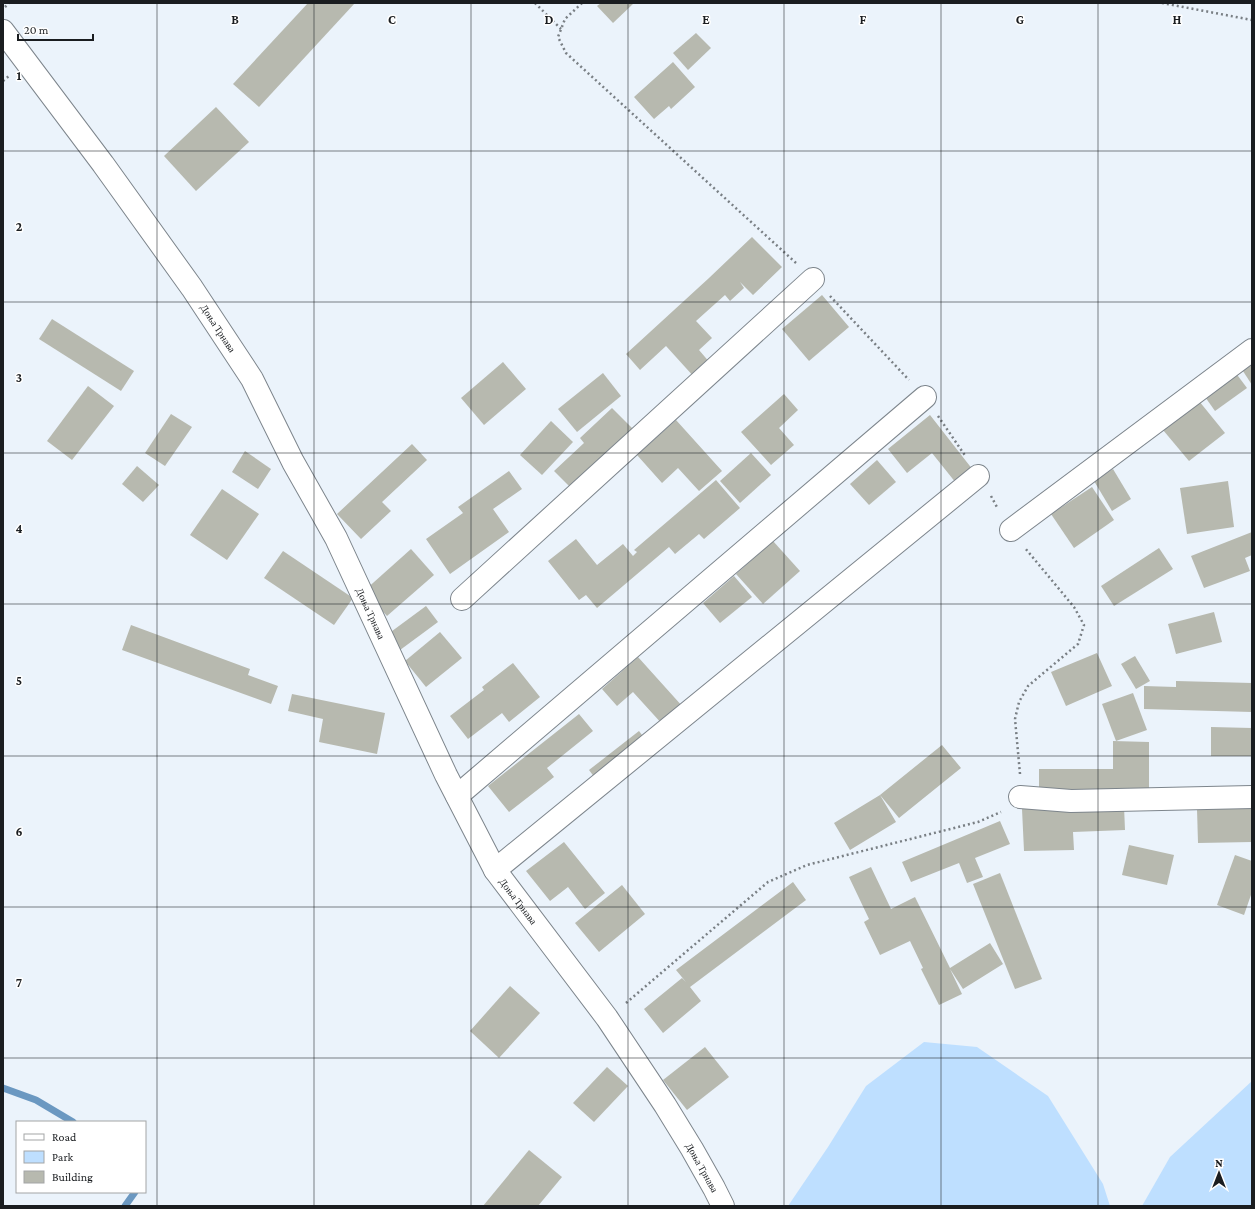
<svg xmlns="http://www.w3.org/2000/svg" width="1255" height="1209" viewBox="0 0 1255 1209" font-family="'Crimson Pro',serif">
	<rect width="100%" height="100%" fill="#ebf3fb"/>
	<g fill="#bedfff">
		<path d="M924 1042 977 1047 1048 1096 1103 1184 1110 1206H788L828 1147 866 1086Z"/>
		<path d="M1252 1081V1206H1142L1170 1157Z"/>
	</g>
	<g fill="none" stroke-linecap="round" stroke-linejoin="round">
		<g stroke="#6b98c1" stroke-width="7">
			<path d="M3 1088 36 1100 73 1122"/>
			<path d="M125 1206 135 1192"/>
		</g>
	</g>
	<g fill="#b7b9af">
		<path d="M308 3H355L259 107 233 84Z"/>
		<path d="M601 3H634L613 23 597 6Z"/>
		<path d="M696 33 711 48 688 70 673 53Z"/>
		<path d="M673 62 695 87 671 109 669 106 654 119 634 97Z"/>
		<path d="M216 107 249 142 196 191 164 156Z"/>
		<path d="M752 237 782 267 753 295 740 282 744 288 730 301 725 295 696 321 712 338 699 350 711 364 695 378 666 346 640 370 626 354 709 278Z"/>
		<path d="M822 295 849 327 809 361 782 329Z"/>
		<path d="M52 319 134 371 121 391 39 339Z"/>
		<path d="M1252 361V385L1241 368Z"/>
		<path d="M503 362 526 389 484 425 461 398Z"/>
		<path d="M1235 372 1247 388 1215 411 1203 394Z"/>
		<path d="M603 373 621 396 577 432 558 409Z"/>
		<path d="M88 386 114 406 72 460 47 441Z"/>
		<path d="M784 394 798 410 779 428 794 445 771 465 741 432Z"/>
		<path d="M1199 401 1225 433 1189 461 1163 430Z"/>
		<path d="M612 408 638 434 577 494 554 471 584 443 580 438Z"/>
		<path d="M171 414 192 427 165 466 145 453Z"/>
		<path d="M930 415 973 470 956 483 932 453 907 473 888 449Z"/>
		<path d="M676 420 722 471 699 491 678 468 662 483 637 455Z"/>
		<path d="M551 421 573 442 542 475 520 455Z"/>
		<path d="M412 444 427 460 382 502 391 511 361 539 337 514Z"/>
		<path d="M245 451 271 469 258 489 232 472Z"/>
		<path d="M751 453 771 475 740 503 720 481Z"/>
		<path d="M877 460 896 482 869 505 850 484Z"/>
		<path d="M137 466 159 485 143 502 122 484Z"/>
		<path d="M1113 469 1131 499 1112 511 1094 481Z"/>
		<path d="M509 471 522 489 493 509 509 532 450 574 426 539 463 513 458 507Z"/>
		<path d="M716 480 740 508 704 539 699 534 675 554 669 547 597 608 586 595 579 600 548 561 576 539 597 565 623 544 633 556 637 552 634 550Z"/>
		<path d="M1228 481 1234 527 1187 534 1180 488Z"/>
		<path d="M1092 487 1114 520 1074 548 1051 514Z"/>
		<path d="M222 489 259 514 227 560 190 535Z"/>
		<path d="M1252 532V555L1245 558 1250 571 1204 588 1191 556Z"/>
		<path d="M773 541 800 571 763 604 736 574Z"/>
		<path d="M1159 548 1173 569 1114 606 1101 586Z"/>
		<path d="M411 549 434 575 387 616 364 591Z"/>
		<path d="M283 551 353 598 334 625 264 578Z"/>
		<path d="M734 576 752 597 720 623 703 603Z"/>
		<path d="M426 606 438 622 396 653 384 637Z"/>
		<path d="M1214 612 1222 642 1176 654 1168 624Z"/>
		<path d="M131 625 250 669 248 675 278 686 271 704 122 650Z"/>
		<path d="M440 632 462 658 426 687 405 661Z"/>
		<path d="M1097 653 1112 686 1066 706 1051 672Z"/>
		<path d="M1135 656 1150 681 1136 689 1121 664Z"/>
		<path d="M638 657 683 707 663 725 633 692 617 706 602 689Z"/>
		<path d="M513 663 540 697 509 722 502 713 468 739 450 716 484 690 482 687Z"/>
		<path d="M1176 681 1252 683V712L1144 709V686L1176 687Z"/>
		<path d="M1133 693 1147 730 1116 741 1102 704Z"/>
		<path d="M292 694 385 713 377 754 319 742 323 719 288 711Z"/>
		<path d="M579 714 593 731 547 768 554 777 509 812 488 786Z"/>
		<path d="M1211 727 1252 728V756H1211Z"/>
		<path d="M639 731 648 743 598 782 589 770Z"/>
		<path d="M1113 741 1149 742V794L1039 793V769H1113Z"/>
		<path d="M942 745 961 768 899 818 880 795 896 822 850 850 834 823 880 795Z"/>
		<path d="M1124 806 1125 830 1073 832 1074 850 1024 851 1022 809Z"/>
		<path d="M1252 808V842L1198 843 1197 809Z"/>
		<path d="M1000 821 1010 844 975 858 983 877 967 883 959 863 911 882 902 862Z"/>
		<path d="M564 842 605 893 585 909 568 887 550 901 526 871Z"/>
		<path d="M1129 845 1174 855 1167 885 1122 875Z"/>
		<path d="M1235 855 1252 861V892L1244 915 1217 905Z"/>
		<path d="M871 867 891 909 915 897 950 968 990 943 1003 964 963 989 950 969 962 994 939 1005 921 969 923 968 910 941 880 955 864 922 869 919 849 877Z"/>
		<path d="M1000 873 1042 979 1015 989 973 884Z"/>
		<path d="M793 882 806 900 690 987 701 1001 663 1033 644 1009 682 978 686 982 676 970Z"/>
		<path d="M622 885 645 914 599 952 575 923Z"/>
		<path d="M510 986 540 1013 499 1058 470 1031Z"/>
		<path d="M705 1047 729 1077 687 1110 663 1080Z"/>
		<path d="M607 1067 628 1086 594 1122 573 1103Z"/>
		<path d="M529 1150 562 1177 538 1206H483Z"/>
	</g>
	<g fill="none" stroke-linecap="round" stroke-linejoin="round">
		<g stroke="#7d858c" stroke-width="24">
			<g id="minor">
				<path id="s1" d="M3 31 103 164 192 288 252 379 293 462 336 538 446 775 495 870 607 1018 665 1105 692 1149 714 1188 723 1206"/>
				<path d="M1011 530 1252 350"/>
				<path d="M462 599 813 279"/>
				<path d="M457 796 925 397"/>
				<path d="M1020 797 1071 801 1252 797"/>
				<path d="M495 870 978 476"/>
			</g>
		</g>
		<g stroke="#797f84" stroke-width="2.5" stroke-dasharray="2 3" stroke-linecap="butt">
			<path d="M535 3 561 29"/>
			<path d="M582 3 565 19 558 37 566 53 796 263"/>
			<path d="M1162 3 1252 20"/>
			<path d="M5 7 9 3"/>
			<path d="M3 81 9 76"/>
			<path d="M830 296 909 380"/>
			<path d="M938 416 966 457"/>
			<path d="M991 496 998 509"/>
			<path d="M1020 774 1015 719 1019 702 1028 686 1078 644 1084 625 1074 607 1025 548"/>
			<path d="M626 1003 768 882 807 865 978 822 1001 812"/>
		</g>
		<use href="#minor" stroke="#fff" stroke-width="22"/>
	</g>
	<path fill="none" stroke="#1a1d20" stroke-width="1" stroke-opacity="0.55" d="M157 3V1206M314 3V1206M471 3V1206M628 3V1206M784 3V1206M941 3V1206M1098 3V1206M3 151H1252M3 302H1252M3 453H1252M3 604H1252M3 756H1252M3 907H1252M3 1058H1252"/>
	<g text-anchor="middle" stroke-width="3" stroke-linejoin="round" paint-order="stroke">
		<g font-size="10" fill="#1a1d20" stroke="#fff">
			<text dy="4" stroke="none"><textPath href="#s1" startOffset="367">Доња Трнава</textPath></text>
			<text dy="4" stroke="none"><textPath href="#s1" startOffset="691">Доња Трнава</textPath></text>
			<text dy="4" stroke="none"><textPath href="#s1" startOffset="1015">Доња Трнава</textPath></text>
			<text dy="4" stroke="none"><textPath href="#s1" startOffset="1339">Доња Трнава</textPath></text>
		</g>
	</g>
	<g font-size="13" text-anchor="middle" font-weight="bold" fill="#1a1d20" stroke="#fff" stroke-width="3" stroke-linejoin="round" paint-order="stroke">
		<text x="235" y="24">B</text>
		<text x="392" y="24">C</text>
		<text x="549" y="24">D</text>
		<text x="706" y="24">E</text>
		<text x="863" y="24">F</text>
		<text x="1020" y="24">G</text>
		<text x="1177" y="24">H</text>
		<text x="19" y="80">1</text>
		<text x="19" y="231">2</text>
		<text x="19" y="382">3</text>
		<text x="19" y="533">4</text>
		<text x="19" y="685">5</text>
		<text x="19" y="836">6</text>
		<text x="19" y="987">7</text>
	</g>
	<rect width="1255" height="1209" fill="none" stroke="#1a1d20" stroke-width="8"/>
	<rect x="16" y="1121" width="130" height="72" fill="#ffffff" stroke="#a3a5a6"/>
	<rect x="24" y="1134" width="20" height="6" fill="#ffffff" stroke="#a3a5a6"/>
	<text x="52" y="1141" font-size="12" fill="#1a1d20">Road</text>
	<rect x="24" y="1151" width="20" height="12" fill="#bedfff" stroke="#a3a5a6"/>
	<text x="52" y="1161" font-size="12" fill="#1a1d20">Park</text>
	<rect x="24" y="1171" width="20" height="12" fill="#b7b9af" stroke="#a3a5a6"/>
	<text x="52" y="1181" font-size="12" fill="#1a1d20">Building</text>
	<g transform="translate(1219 1173)" stroke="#ffffff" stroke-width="3" paint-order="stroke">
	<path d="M0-3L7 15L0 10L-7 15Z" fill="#1a1d20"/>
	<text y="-6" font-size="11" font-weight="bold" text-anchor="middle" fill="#1a1d20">N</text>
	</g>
	<path d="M18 34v6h75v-6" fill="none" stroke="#1a1d20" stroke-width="2"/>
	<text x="24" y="34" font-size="12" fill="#1a1d20" stroke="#ffffff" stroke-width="3" paint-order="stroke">20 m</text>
</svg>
